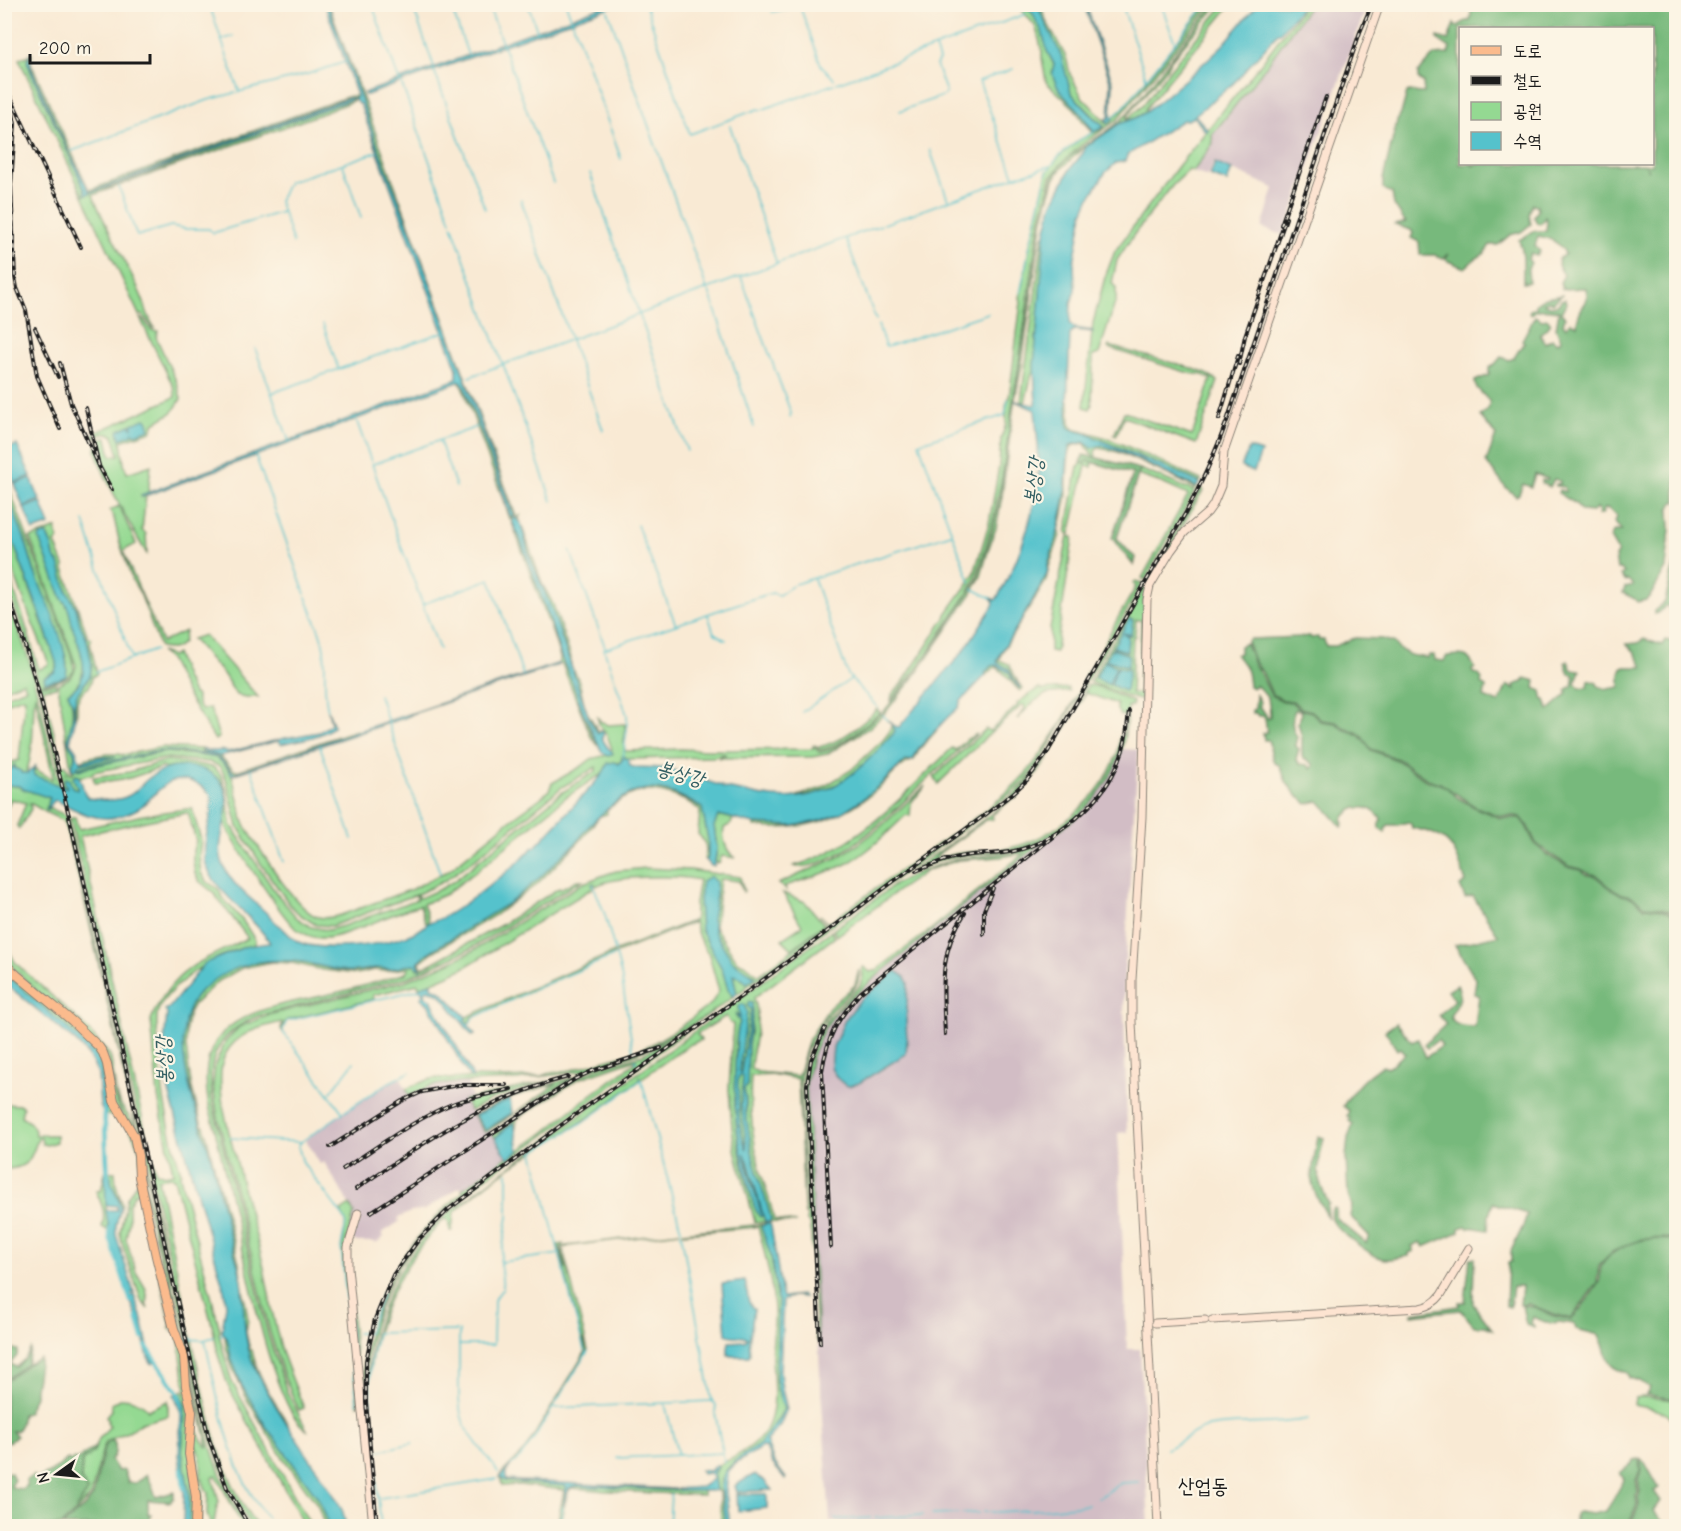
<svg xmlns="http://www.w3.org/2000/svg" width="1681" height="1531" viewBox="0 0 1681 1531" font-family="'Comic Neue','Poor Story',sans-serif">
	<rect width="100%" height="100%" fill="#fcf5e5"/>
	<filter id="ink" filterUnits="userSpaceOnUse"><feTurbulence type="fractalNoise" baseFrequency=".0167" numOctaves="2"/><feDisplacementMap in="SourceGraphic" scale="12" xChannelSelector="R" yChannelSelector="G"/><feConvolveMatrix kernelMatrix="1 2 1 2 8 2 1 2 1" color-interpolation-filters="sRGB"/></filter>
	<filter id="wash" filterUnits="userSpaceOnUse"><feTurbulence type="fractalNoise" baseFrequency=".008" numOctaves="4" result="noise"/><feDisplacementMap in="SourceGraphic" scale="24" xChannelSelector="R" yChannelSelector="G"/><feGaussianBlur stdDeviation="1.35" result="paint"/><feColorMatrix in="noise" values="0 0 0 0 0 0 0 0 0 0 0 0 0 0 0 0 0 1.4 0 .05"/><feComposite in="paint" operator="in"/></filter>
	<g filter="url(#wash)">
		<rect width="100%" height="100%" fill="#f9ead4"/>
		<g fill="#d2bdc5">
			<path d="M1310 5H1367L1284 235 1262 228 1274 188 1214 162 1208 177 1193 172 1213 143 1212 135 1267 65Z"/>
			<path d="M1122 749 1138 750 1124 974V1012L1127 1132 1118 1133 1127 1349H1140L1149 1526H840V1522H830L820 1374 806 1082 811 1057 823 1029 832 1017 854 995 1075 815 1109 777 1117 764Z"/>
			<path d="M401 1078 409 1096 431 1086 467 1082 472 1098 465 1101 485 1132 490 1130 507 1157 462 1190 460 1187 425 1210 411 1212 398 1218 399 1222 382 1233 384 1237 376 1243 375 1242H357L348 1237 354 1213 351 1207 324 1162 320 1164 306 1140 331 1121 391 1082Z"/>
		</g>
		<g fill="#94d992" stroke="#587a57" stroke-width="1.5" fill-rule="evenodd">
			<path d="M328 5H329L516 516 510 519 462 386 459 382 461 381 464 386 495 470 510 516 514 517V514L416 245 379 150Z"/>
			<path d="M1018 5H1024L1033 14 1042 31 1047 51 1054 65 1055 81 1064 95 1076 107 1094 133 1104 127 1071 93 1061 58 1036 5H1040L1046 20 1066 57 1070 74 1079 91 1083 98 1090 105 1107 123 1123 109 1207 5H1211L1117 120 1079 147 1061 164 1051 177 1038 230 1002 476 993 521 985 549 975 580 967 594 918 667 891 700 892 694 903 682 945 618 946 614 969 582 970 583 969 580 974 574 989 523 999 466 1001 439 1006 424V405L1009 398 1021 302 1020 297 1029 249 1047 171 1059 157 1079 140 1093 133 1084 123 1075 109 1046 82 1042 58V51L1037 32 1035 26Z"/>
			<path d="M1214 5H1218L1171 60 1166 69 1127 116V119L1142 106 1171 68 1224 5H1231L1145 109 1146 112 1135 118 1119 124 1082 149 1060 170 1054 180 1043 218 1039 243 1021 370 1014 404 1002 496 1000 497 1040 230 1053 178C1067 150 1100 140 1122 119 1139 101 1153 81 1168 62 1183 42 1199 24 1214 5Z"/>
			<path d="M1305 5H1310L1267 65 1212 135 1213 143 1193 172 1189 170 1173 185 1135 233 1117 260 1112 283 1116 288V300L1099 354 1093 356 1092 404 1090 409 1084 407 1093 323 1105 277 1115 251 1179 165 1262 62Z"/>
			<path d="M32 54 31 63 89 190 349 96H356L357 99 324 113 93 195C106 229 126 260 140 293 146 305 147 318 155 328H153L143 315H139L19 59 29 55 27 61 32 75 80 179 85 191 84 194 112 187 355 98H348L90 192 69 152 32 70 29 62 30 55Z"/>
			<path d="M1043 236H1045V245L1036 340 1035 372 1032 373 1025 403 1021 401Z"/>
			<path d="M140 318 144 320 151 330 158 331 156 337 177 383 181 399 173 412 153 424 152 431 121 441 124 464 127 473 151 465 148 493 141 496 142 497 146 495 142 530 146 534 147 554C137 538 95 463 96 448 97 445 99 441 100 439L107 438 111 456 119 455 113 435C106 432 100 434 94 439L93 434 175 397 174 388Z"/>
			<path d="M1109 346 1191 368 1207 374 1218 381 1196 444 1124 417 1116 436 1114 435 1124 412 1192 436 1211 379 1203 375 1189 373 1108 348Z"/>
			<path d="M1067 399 1069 402 1070 423 1073 428C1116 438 1160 462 1201 480L1200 483 1119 447 1102 442 1089 434 1070 430 1067 423Z"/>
			<path d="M1084 442 1092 448 1102 445 1122 452 1197 487 1145 580 1142 578 1188 495 1164 484 1138 475 1140 469 1194 491V488L1173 477 1118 452 1099 448 1095 451 1096 458 1094 457 1084 443 1072 446C1066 457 1067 481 1067 494 1066 503 1061 522 1059 532L1060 535 1049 567 1046 581 1002 652 999 660 1009 664 1018 682 1023 688 1020 691C1011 684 1006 673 996 667L992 669 986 675 985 673 991 666 996 665 1010 673 1011 678 1019 688 1009 669 998 663V657L1023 617 1047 574 1048 564 1057 536 1065 495 1068 449 1070 445Z"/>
			<path d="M1088 461 1093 462 1092 467 1086 466 1070 534 1066 533 1078 466H1080L1081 463 1085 464Z"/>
			<path d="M5 477 73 660 74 671C64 682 53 682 39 684L29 649 5 579V566L22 613 39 670 49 664 31 620 5 548V520L56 661V671L47 675 48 681 63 678 67 664 66 657 34 569 26 542 5 488Z"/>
			<path d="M1201 488 1203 490 1179 532 1180 533 1150 582 1148 581Z"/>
			<path d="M1002 497 996 528 989 548 981 576 972 593 912 680 884 714 883 712 920 668 977 581 992 532 1000 498Z"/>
			<path d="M119 506 136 544 123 551 162 642 185 631 183 642C176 650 171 650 160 648L140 593 132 580 119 540 114 518 110 510Z"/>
			<path d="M520 516 519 518 542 583 553 604 571 657V667C583 680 580 699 588 714 592 720 595 724 598 731H602L598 734C583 709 575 680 567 652 556 618 541 586 529 553 525 542 524 528 517 518Z"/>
			<path d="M511 520 519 536 549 617 562 659 572 681 583 712 592 734 601 749 591 737 562 664 559 663 560 658 554 638Z"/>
			<path d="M57 528 56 532 59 539 55 543 64 565V569L88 637 91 639 90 643 97 674 93 676 89 687 82 692 77 702V713L75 718V700L78 692 88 680 92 665 87 640 80 624 76 608 67 591 59 563 54 557 52 546 47 535 42 545 62 599 68 607 84 664 81 679 75 688 68 693C76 709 71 723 68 740 74 751 77 755 72 767L73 769H77V766L80 764 114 757H100L80 763 79 762C87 756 112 752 123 755L162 747 202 749 201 754C178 751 156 750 133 758L166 752 216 757 202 754V751L220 756 234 770 236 771 344 734 357 730 359 731 234 773 223 762 232 775 243 820 246 827C259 847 296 911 318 917 325 919 334 917 341 915L412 889 449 870 509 821 543 796 549 790 552 783 582 766 591 759 607 755 608 756 610 751 612 749 607 735 599 724 597 717H598L601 722H603L607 725 625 724C626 734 622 742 625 751L680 749 708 750 810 749 813 748V746L819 752C837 750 868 726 881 713L883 715 869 728 837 748 827 754 813 757 718 758 726 754H723L714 757 628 759 624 756H622L621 762 608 766 599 778 598 776 565 798 479 869 446 894 423 904C425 910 429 918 428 924L425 922 420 905C400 911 380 920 360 928 348 932 334 939 320 938 312 938 302 933 295 928 282 916 227 836 225 821 223 808 230 793 220 781 207 765 183 765 165 769L163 767 130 778 95 783 93 777 129 772 168 760 203 765 215 768 221 775 226 789 231 824 238 836 274 890 296 917 311 927 328 930 343 926 418 899 415 895 332 926 316 925 299 914 290 905 261 864 238 827 226 778 221 768 217 765 209 762 168 758 93 772V774L80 777 77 775 76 783 77 790 72 787 70 784 66 785 67 787C55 787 44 779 34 775L33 772 35 769 52 779 53 777 35 694C32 720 35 748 26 773H21L14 766 11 769 5 770V764L19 760 25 698 23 697 5 703V696L26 688 23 682 5 689 4 588 30 663 59 783H62V781L39 685 56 684V687L43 689 62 766 66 765 67 769 71 773 64 774 74 773 71 769 58 684C67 680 75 676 76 665L30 538ZM596 767V771L561 793 454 881 442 888 420 898 416 895 444 881 475 859 562 787Z"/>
			<path d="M1068 536 1073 537 1056 652 1050 651V628Z"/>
			<path d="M1135 582 1142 584 1087 681 1083 680 1087 671 1089 672 1119 616 1136 587 1133 583Z"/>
			<path d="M1145 585 1147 586 1144 598 1141 699 1140 700 1126 696 1090 682ZM1129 619V635L1122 632 1128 636 1127 652 1113 647ZM1136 620H1141L1139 694 1131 693 1133 637 1135 636ZM1113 649 1128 667 1107 660 1106 662 1117 669H1115L1109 684 1095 678Z"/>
			<path d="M204 635 258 697H246L236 695 224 675 192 639Z"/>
			<path d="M160 652 172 656 176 654 187 682H188L193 694H195L199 707 202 710 210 708 219 737 215 740 186 693 169 659Z"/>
			<path d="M1083 683 1086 684 1041 759 1028 777 1016 789 987 812 830 927 820 915 827 922H830C865 897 899 871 934 847 965 825 1002 801 1027 772 1047 748 1069 712 1083 683Z"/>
			<path d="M1089 685 1099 687 1133 702 1132 706H1128C1126 720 1126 738 1121 751 1107 796 1063 837 1018 849 1000 854 981 852 963 855 944 857 928 865 911 872 950 842 997 815 1030 778 1054 751 1070 716 1089 685ZM1086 693 1117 704V710L1121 715 1125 716 1123 735 1120 736C1119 742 1119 748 1117 754 1101 799 1056 837 1010 848 997 851 982 851 969 852 957 853 944 856 933 860L941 852 986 820 993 819 992 815 1013 798 1015 799 1042 767Z"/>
			<path d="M1039 688 1041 690 1068 688 1069 691 1046 694 1035 701 1017 719 1025 709 1024 705 1021 706 982 741 938 784 934 777 986 729 990 731 1018 705 1017 703Z"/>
			<path d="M877 709 880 712C867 725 838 747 820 750L814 745 819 747C840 742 862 725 877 709Z"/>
			<path d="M891 725 895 730 893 734C863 767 840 792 794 797L822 788 851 770 883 740 890 731Z"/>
			<path d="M937 730 920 749 914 760C898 765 892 777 879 788 846 816 815 828 773 828 766 828 760 826 754 826V824L793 826 823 820 841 813 861 800 893 774 905 761 913 760 918 749Z"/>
			<path d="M977 734C956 752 936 771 916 790 897 808 878 827 857 842 843 852 811 871 794 866 858 848 906 793 952 748L956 750 967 739Z"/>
			<path d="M5 785C20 785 34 791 48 797L50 799 46 807 47 809 50 808 65 815 67 817 185 1339 180 1328 142 1155 144 1182 175 1311 173 1312H175L180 1334 186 1341C200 1405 210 1470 247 1526H244L240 1521 216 1475 213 1478 219 1502C215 1509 216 1518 213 1526H211L207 1514 208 1493C205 1488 200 1475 201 1469 201 1459 201 1454 195 1445L197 1466 202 1490 200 1526H198L193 1442 178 1335 141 1178 140 1151 119 1106 107 1057 11 966 5 955V943L15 962 21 968 82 1023 109 1054 111 1059 116 1091 121 1105 136 1128 82 891 64 821 47 813 30 803 31 809 19 829 17 826 26 803 11 799 5 812V800L7 797 5 796ZM190 1367 208 1446 207 1447 201 1439 196 1428 198 1415 190 1376Z"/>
			<path d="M925 786 922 791 911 802 910 816 906 815C888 832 870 851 848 863 828 873 806 879 785 886L786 890 778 884 836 858 859 844 878 829Z"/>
			<path d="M647 788C666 788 685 799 702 808L708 839V858L706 860 704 859C708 850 705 841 698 834L700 811C695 805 687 802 679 798 648 785 633 790 607 810V814L600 816 580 841 537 884 495 915 433 952 420 962 422 968 434 962 503 924 559 888 560 889 577 880H582L470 949 409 977 258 1016C211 1036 205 1066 215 1113L268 1335 287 1392 307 1430C274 1410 249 1277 240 1237 231 1199 222 1160 213 1121 207 1103 205 1085 207 1066 215 1012 278 1006 321 996 350 990 378 982 406 973L409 968 384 971 374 970 357 974 323 970 292 963 272 962 242 968 217 982 194 1004 189 1013 186 1028V1046L189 1071 192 1088 202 1126H204L239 1263 248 1319 246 1332 250 1350H252C257 1377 274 1400 288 1424H286L264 1386 251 1358 247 1344 240 1276 210 1157 187 1076 183 1051V1035L186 1015 192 1001 203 988 222 974 245 964 275 960H291L331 969 355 972 378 968H391L415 964 417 969 420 967 419 961 426 954 509 903 536 881 568 850 572 847 583 832 606 808 633 792Z"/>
			<path d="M192 808 201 840 199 857 201 873 206 881 218 889 223 898 243 921 255 940 254 945C234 949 214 958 198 971L199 968C186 977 163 996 158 1011 155 1022 158 1033 158 1044 161 1088 168 1130 181 1172L180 1176 220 1330 219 1334 231 1380 311 1526H305L228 1386 218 1355 214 1333 174 1178 171 1177 158 1179 191 1338H188L70 817H75L78 828 80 829 144 815ZM186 813H188L196 841 193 850V861L195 873 199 881 214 893 218 899 248 938C217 954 188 962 167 991 160 1001 155 1008 151 1020L158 1097 173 1173 164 1175 156 1172 145 1130 80 836C115 827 151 820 186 813Z"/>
			<path d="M718 816H723L733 819 731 824 724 828C722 838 726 853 736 858L722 856 719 863H715L717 848 714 826Z"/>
			<path d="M1042 842 885 969 837 1011 824 1029 817 1044 812 1056 806 1083 818 1341 816 1339 811 1236 809 1223 806 1220 807 1216V1198L803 1088 804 1071 815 1039 829 1017 860 986 863 976 862 968 864 967 870 972 875 971 930 930 1024 853 1000 857 958 860 928 870 903 887 837 936 833 930 897 883 919 872 955 859 1013 853Z"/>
			<path d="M646 868 690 870 740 877 744 891 743 892 739 881 720 879 715 927 737 961 746 965 759 975 825 925 828 928 737 994 733 975 739 977 747 983 754 975 733 962 715 933 712 919 716 895V882L708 878 702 885 699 899 701 930 722 969 728 989 733 997 705 1017 653 1046 632 1055 582 1071 517 1080 467 1082 442 1084 430 1086 409 1096 406 1089C418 1084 436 1074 449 1079L476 1077 507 1078 541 1076 550 1073 571 1070 634 1052 652 1044 674 1031 711 1004 719 991 709 955 699 938 694 922 617 953 616 951 695 920V902L699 880C676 875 617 875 596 886L594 883 592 884 593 888 480 958 460 970 419 988 418 984 373 995 374 999 287 1020 283 1025V1032L281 1029 282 1022C260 1027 236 1033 225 1055 212 1084 232 1141 239 1171 246 1204 257 1236 264 1268 270 1298 274 1328 284 1357 290 1374 297 1391 304 1408L299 1410 285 1379 270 1333 217 1113 213 1085 215 1065 225 1042 239 1027 272 1014 405 981 446 964 471 952 581 884 604 875 616 871Z"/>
			<path d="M783 893 805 902 824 924 792 949 782 939 802 926Z"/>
			<path d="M831 931 835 937 754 998C762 1020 752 1046 751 1069L758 1072 798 1076 809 1039 829 1008 855 985 859 970C859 975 859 980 857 984 852 994 836 1004 828 1014 813 1034 801 1059 800 1084L805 1215 804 1206 798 1079 776 1075 751 1076C749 1106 752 1135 759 1165 763 1183 771 1201 774 1220L796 1223 769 1222 771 1219C766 1196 756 1175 752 1151 750 1139 747 1126 746 1114 746 1106 747 1098 744 1090L747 1085C747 1072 747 1059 748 1046 750 1031 754 1018 752 1003L747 1005 751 1009 741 1073 739 1071 745 1025 739 1009 740 1019 735 1014 740 1022C734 1037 736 1057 735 1073 733 1121 740 1170 758 1215L762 1216 744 1152 748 1161 765 1222H755L736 1154 732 1128 729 1089 733 1024 730 1023 726 1016 697 1034 701 1040 689 1045 642 1078 640 1077V1080C622 1093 603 1108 583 1121 540 1148 491 1176 454 1213L452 1231H450L448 1220 444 1219C400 1265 372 1321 369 1384L368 1383C370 1325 394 1268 434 1226 447 1213 462 1202 477 1191Z"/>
			<path d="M614 952 615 954 472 1017 468 1024 465 1019 466 1017Z"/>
			<path d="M7 967 61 1014 101 1054 122 1119 104 1114 107 1108 102 1071 94 1053 80 1039 9 977 10 974Z"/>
			<path d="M695 1025C646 1061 597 1097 548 1133 509 1162 467 1188 433 1223 391 1266 367 1324 365 1383H362L360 1379 363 1377C364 1364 365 1350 368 1336 370 1327 374 1318 377 1310 394 1261 424 1225 463 1192L462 1190 507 1157 508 1158 542 1134 584 1100 636 1062V1059L578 1079 517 1119 516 1127 513 1122 495 1138 493 1134 575 1078 599 1068 642 1055Z"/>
			<path d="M740 1075 743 1077 741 1105 748 1150C736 1131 738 1102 738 1079Z"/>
			<path d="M573 1077 485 1133 473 1115 512 1096ZM557 1083 514 1114 494 1125 476 1115 510 1099 512 1097Z"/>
			<path d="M549 1081 490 1100 470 1111 464 1100Z"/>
			<path d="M5 1104 21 1105 23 1108 21 1116C29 1121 34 1125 36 1135H56V1142L47 1145 42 1144 41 1138H38C32 1158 28 1169 5 1169Z"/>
			<path d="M105 1172H115L116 1184 122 1204 121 1207 120 1206 119 1199 109 1178 104 1184 106 1186V1210L109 1231 102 1227C106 1212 102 1205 96 1191H101Z"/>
			<path d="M138 1180 172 1331 169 1328 171 1325 140 1192 135 1193 129 1204V1222L126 1239 136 1272 146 1289 148 1300 146 1303 148 1309 141 1300 122 1243 120 1232 127 1198Z"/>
			<path d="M350 1205 354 1213 346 1244 359 1404 358 1405 342 1247 346 1222 341 1211Z"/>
			<path d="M765 1224 761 1227 771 1256 778 1302 776 1380 779 1395 784 1409C777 1421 769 1434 760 1445 747 1460 724 1460 721 1484 720 1495 725 1514 726 1526H721L720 1494 719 1491H716L713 1470 718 1468V1465C733 1459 758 1444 766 1430 778 1408 773 1382 772 1358 772 1341 775 1324 774 1308 772 1280 765 1253 758 1227L683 1233V1232Z"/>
			<path d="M680 1232 569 1246 563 1249 588 1350 526 1450 508 1468 504 1479 505 1481 509 1482 564 1485 566 1487 563 1505 569 1488 576 1486 703 1491V1495L607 1491 571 1488 568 1492 559 1526H557L564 1490 519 1485 502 1486 500 1476 501 1474 525 1450 586 1351 584 1339 585 1350 558 1245 563 1244 560 1249 566 1269 562 1251 563 1247 566 1246Z"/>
			<path d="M222 1331 227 1337 231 1357 242 1386 265 1425 318 1498 325 1514 328 1526H325L317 1504 281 1455 246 1398 232 1367 226 1347 225 1336Z"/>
			<path d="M188 1340H192C206 1404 218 1473 257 1526H251C214 1470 203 1405 188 1340Z"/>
			<path d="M183 1390 188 1399 194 1526H189V1492L182 1452 185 1405 182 1396 178 1393Z"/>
			<path d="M1642 1397 1676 1400V1427C1672 1409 1650 1409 1634 1405L1635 1398Z"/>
			<path d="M122 1398C131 1398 143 1403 148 1410L168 1401V1416L141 1423 127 1432 107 1441 103 1448 91 1495 77 1511 76 1509 88 1491 81 1479 82 1461 94 1451 99 1439 110 1426 107 1422 108 1420 106 1416 112 1409 111 1404Z"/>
		</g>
		<g fill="#77b97c" stroke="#4a6a4c" stroke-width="1.5" fill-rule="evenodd">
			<path d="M1472 5H1676V268L1670 249 1676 272V502H1673L1669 510 1670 529 1666 568 1651 595 1646 600 1637 602 1635 599 1623 593 1625 587 1633 585 1628 580 1625 581 1621 575 1624 573 1621 569H1617L1615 557 1618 552 1610 538 1614 531H1622L1614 522 1617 518 1616 515 1607 508 1603 510V513L1600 515H1598L1599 511 1597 508 1592 512 1581 511 1576 504 1558 493 1559 490 1566 492 1564 487 1556 486V484H1560V481L1554 479 1550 487 1541 483 1542 480 1547 481 1548 479 1535 474 1531 487 1523 484 1519 494 1516 496 1506 488 1486 462 1496 435 1480 416C1485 412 1491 409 1489 401L1476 387 1475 381 1489 375V367L1495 364 1501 357 1509 360 1514 358 1524 342 1522 340 1535 316 1542 320 1547 319 1551 324 1540 334 1545 343 1552 339 1557 343 1561 340 1556 328 1559 311C1550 310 1538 307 1531 314L1529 313 1530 310 1536 308V304L1545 298 1562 295 1553 303 1548 301 1544 304 1550 306 1558 305 1561 300 1565 299 1566 303 1561 313 1565 317 1563 324 1566 327 1570 322 1577 325C1577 321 1578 317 1579 314 1584 302 1589 304 1586 288L1562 289 1560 282 1564 275 1558 265 1559 259 1565 254C1561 243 1549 238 1538 236L1535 246 1540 251 1537 256 1531 253 1528 259 1531 263 1528 268 1529 282 1523 283C1523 268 1525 255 1519 240L1534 231H1546L1547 221 1545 217 1543 222 1539 224 1537 223 1534 217 1538 210 1537 205 1533 204C1528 212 1529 216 1531 224L1521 232 1510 235 1498 245H1490L1484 254 1475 259 1465 268 1448 261 1445 259 1449 254 1443 258 1435 255H1420L1419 242 1411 238 1413 233 1411 230 1395 225 1407 222H1405L1394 205 1392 193 1383 189V179L1397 121 1401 114 1407 92 1424 93 1423 82 1418 79V73L1434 55 1448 54 1450 48 1437 39 1438 37 1448 40 1454 24 1456 27 1466 21H1470ZM1460 28H1652V164H1646L1649 171 1645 164H1476L1472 166 1474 164H1460Z"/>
			<path d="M1083 455 1094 457 1140 469 1117 538 1131 554 1136 557 1134 566 1112 538 1133 474 1088 461 1085 464 1081 463Z"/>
			<path d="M1676 561V595L1674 596 1671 604 1674 608 1676 606V611L1670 612V609L1667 605 1658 613 1654 614V611L1665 602 1672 572Z"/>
			<path d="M1310 636 1311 638 1318 637 1319 640H1324L1326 646H1335L1355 638 1383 639 1395 643 1399 649 1410 655 1428 658 1429 655H1434L1435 660 1444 661 1447 656C1463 655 1467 652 1475 668L1472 670 1473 673 1478 674 1482 679 1481 684 1486 687 1484 697 1499 703 1507 685 1515 690 1514 685 1523 682 1526 678 1536 681 1535 688 1541 691 1543 700H1545L1549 710 1565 696 1568 692 1566 690 1572 686 1574 675 1569 674 1565 662 1568 661 1572 670 1580 671 1575 683 1580 688 1588 687 1589 680 1597 683 1598 686 1607 689 1620 687V674L1622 667H1643L1634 651 1626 644 1638 643 1644 639 1662 645 1665 640 1676 642V926L1672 913 1668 910 1656 907 1645 906 1631 896 1622 894 1610 887 1596 875 1588 873 1581 869 1569 866 1548 853 1536 843 1527 825 1521 817 1515 816H1500L1476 807 1440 783 1427 779 1398 759 1371 749 1360 734 1356 732 1343 727 1336 722 1321 720 1312 711 1300 708 1293 701 1283 700 1272 694 1262 672 1254 661 1247 641 1250 639C1270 638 1290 638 1310 636Z"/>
			<path d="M1246 643 1253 662 1260 673 1271 695 1283 701 1292 702 1299 709 1312 712 1320 721 1336 723 1343 729 1355 733 1359 735 1371 750 1397 760 1427 781 1438 783 1446 787 1458 798 1476 808 1500 818H1520L1526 826 1535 844 1547 855 1568 867 1580 870 1587 875 1595 876 1610 888 1622 895 1631 897 1644 907 1656 908 1667 911 1671 914 1676 929V1238L1642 1239 1612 1252 1599 1265 1597 1283 1571 1319 1553 1314 1529 1304 1520 1305 1522 1286H1513L1510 1307 1506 1306 1508 1263 1511 1262V1251L1523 1226 1527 1214 1493 1203 1489 1215 1488 1230C1480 1230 1475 1226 1468 1228L1466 1226 1459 1228V1232L1424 1247 1421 1242 1412 1246 1414 1251 1409 1253V1256C1401 1257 1389 1261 1380 1258 1371 1255 1339 1232 1334 1223 1331 1219 1331 1214 1332 1209L1334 1208 1336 1209 1335 1214 1338 1220 1366 1243 1369 1236 1350 1216 1352 1206 1348 1194 1346 1157 1348 1138 1353 1124 1349 1121 1350 1118 1347 1116 1349 1111 1343 1106C1354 1089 1365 1075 1383 1066L1387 1068 1405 1054 1400 1048 1397 1050 1385 1031 1396 1023 1412 1042 1418 1039 1426 1057 1442 1046 1438 1040 1427 1048 1424 1045 1446 1024 1439 1015 1455 1000 1448 991 1457 985C1464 997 1457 1006 1450 1016 1453 1027 1465 1026 1475 1027L1479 995 1474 994 1476 980 1455 945 1498 935 1473 896 1465 898 1460 886 1466 882C1454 847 1452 835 1412 828L1411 824 1408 822 1397 825H1388L1385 832 1379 828 1381 819C1371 804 1352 803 1342 820L1344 823 1342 827 1319 801 1307 804 1301 798H1299L1287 783 1279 765 1274 763C1271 755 1271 748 1268 740H1264L1263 733 1267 732 1265 719 1263 716H1258L1256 713H1252V710L1255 709 1256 695 1260 702V708L1265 713 1268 719 1270 717C1269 699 1270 699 1256 685L1253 688 1249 686C1248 678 1248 669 1242 662 1240 660 1237 658 1236 655L1240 653V646ZM1295 710 1301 711 1302 713 1298 723 1302 738V756L1303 759 1307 760 1314 765 1311 769 1308 765 1300 764 1296 759 1299 749 1295 745 1297 737C1292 729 1291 719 1295 710Z"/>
			<path d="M1318 1136 1324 1138C1317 1169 1314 1175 1329 1204L1327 1205 1328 1218 1315 1193 1311 1178Z"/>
			<path d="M1651 1239 1676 1240V1399L1646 1395 1650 1388 1640 1381 1629 1378 1628 1373C1601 1366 1610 1356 1599 1335L1576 1329 1574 1324 1559 1322 1550 1324 1533 1317 1531 1323 1534 1326V1328L1526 1324 1522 1306C1533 1305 1541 1310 1551 1315 1557 1317 1565 1318 1571 1320 1578 1313 1595 1290 1599 1282 1601 1276 1599 1269 1602 1264 1609 1251 1638 1239 1651 1239Z"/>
			<path d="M1470 1258H1474L1473 1304 1492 1329 1485 1326H1474L1461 1310 1412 1315V1313L1459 1306V1302H1465Z"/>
			<path d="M5 1347 18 1350 17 1356 10 1364 16 1367 25 1359 31 1348 27 1364 5 1380Z"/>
			<path d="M40 1358 35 1389V1396L27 1413 22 1414 20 1426 17 1431H12L17 1436 7 1443 4 1441 5 1382 28 1364Z"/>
			<path d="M113 1440C117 1446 116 1455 111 1460L118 1471 124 1470 128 1482C135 1486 141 1479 146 1474L152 1485 156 1497 174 1492V1498L172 1499 171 1502 148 1500V1514H151L148 1521 155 1525 154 1526H62L84 1507 93 1496 104 1448 108 1442Z"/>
			<path d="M95 1447 94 1451 91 1453 89 1457 84 1458 82 1461 81 1479 88 1491 76 1509 77 1511 60 1526H5V1472L11 1473 14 1480 11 1487 21 1489 27 1486 26 1480 34 1475 36 1479 51 1472 68 1459 70 1461 74 1459 76 1460Z"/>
			<path d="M1639 1459 1640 1470 1636 1480 1638 1492 1636 1496 1637 1505 1628 1526H1575V1514L1578 1512 1593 1514 1606 1511C1613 1500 1618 1491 1624 1480L1622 1476 1620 1475V1473L1632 1463 1633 1460Z"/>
			<path d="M1641 1459 1645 1463 1659 1488 1654 1491 1661 1501 1654 1511 1666 1526H1630L1639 1505 1638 1497 1640 1492 1638 1480 1641 1470Z"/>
		</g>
		<g fill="#55c2cc" stroke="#386f74" stroke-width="1.5" fill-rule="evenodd">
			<path d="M1258 4 1303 5 1280 33H1278L1234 83 1195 115 1208 130 1206 132 1194 117 1187 120H1183L1132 152 1127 156 1125 161 1116 163 1105 173 1090 197 1083 213 1074 262 1075 290 1071 303 1070 324 1075 328 1093 331V332L1073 330 1070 335 1067 403 1068 427C1075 433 1083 431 1090 435 1126 452 1164 466 1200 483L1197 487 1194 486 1122 452 1102 445 1092 448 1084 442 1070 445 1068 454 1065 495 1057 536 1048 564 1047 574 1023 617 1001 652 997 661 998 663 1009 669 1013 678 1020 687 1019 688 1011 678 1010 673 996 665 991 666 985 673 986 675 961 701 958 708 947 718 918 749 913 760 905 761 881 784 861 800 841 813 823 820 793 826 772 825 754 824 723 816H718L714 826 717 848 714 866H711L706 860 708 858V839L702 808C651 776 629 786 589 826 581 834 578 844 568 850L536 881 509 903 426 954 418 963 420 966V970L414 964C406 965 397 969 388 969 383 969 379 968 374 968 365 970 357 972 347 971 332 970 318 965 303 962 266 957 234 963 205 987 159 1024 198 1113 211 1158 217 1183 223 1209 229 1234 232 1247 237 1260 240 1273 245 1301 242 1331 251 1358 257 1374 266 1389 274 1403 294 1437 317 1468 338 1502L343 1512 346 1526H328L325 1514 318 1498 265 1425 242 1386 231 1357 227 1338 222 1331 226 1305 224 1290 193 1179 167 1084 164 1044 167 1013 165 1010 169 1008 205 963 247 946 270 943C255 917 209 888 205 860 202 838 214 817 211 796 207 789 200 785 193 782 167 773 158 793 142 806 134 812 122 816 112 818 90 820 73 808 55 800L47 809H46L50 798 23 789 19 786 5 785V770L11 769 15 764 14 768 21 771V773H28L36 765 33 772 34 775 65 788 67 787 64 783 65 778 69 779 72 787 77 790C79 785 73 782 73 777L77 775C84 781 81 791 88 798 101 800 116 802 128 796 137 792 141 784 149 778 168 763 203 761 220 781 238 802 214 838 222 861 230 888 259 902 276 923 285 928 290 939 301 943 328 953 410 945 429 922 444 923 522 863 532 848L535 847 602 775 608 763 615 762 619 764 624 757 628 759 630 766 634 767 667 768 722 786 723 788C737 789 751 794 764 796 825 806 855 775 893 734L895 730 888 720 895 726 899 727 965 649 993 606 994 602 991 598 996 600 997 598C1014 569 1026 540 1033 507 1036 496 1040 485 1035 476L1039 475 1038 446 1035 410 1015 401 1034 405 1036 404 1034 366 1045 233 1052 205 1070 169 1083 153 1086 147 1119 124 1135 118 1146 112 1194 72 1223 45Z"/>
			<path d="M325 5H328L379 150 416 245 466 381 514 517 510 516 495 470 464 386 461 381 142 497 141 495 457 379V369L360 104H358L355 100 357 96Z"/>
			<path d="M606 5H615L367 95H365L364 93Z"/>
			<path d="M1024 5H1037L1061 55 1071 93 1097 121 1100 122 1104 127 1094 132 1076 107 1065 97 1057 86 1052 74 1054 64 1047 51 1042 31 1036 21 1033 14Z"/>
			<path d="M1084 5H1086L1113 83 1111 117 1113 119 1108 124 1106 119 1109 118 1111 83Z"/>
			<path d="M29 55 32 70 69 152 90 192 348 98H355L85 195V191L80 179 32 75 27 61Z"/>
			<path d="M1215 163 1232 170 1227 182 1210 176Z"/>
			<path d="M145 419H147L150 429 136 434 133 432V434L120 439 118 431 119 430 130 425 132 427V424Z"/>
			<path d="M17 445 31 476 14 483 5 457V449Z"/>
			<path d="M1249 448 1261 452 1254 472 1241 467Z"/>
			<path d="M31 478 40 500 23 507 15 484Z"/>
			<path d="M4 488C11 505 19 522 25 540 28 549 31 560 34 570 43 595 72 653 66 676L59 679 45 682 44 677 55 672 57 665 41 617 5 520Z"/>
			<path d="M41 502 50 525 33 531 24 508Z"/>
			<path d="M516 518 521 524 529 555 552 610 589 718 598 734 602 731 604 734 602 737C604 744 608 748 613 753L612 755 608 756 602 752 583 712 572 681 562 659 549 617 519 536 515 529 512 520Z"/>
			<path d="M45 535H47L52 546 54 557 59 563 67 591 76 608 80 624 87 640 92 665 90 676 77 694 74 705 75 721 70 742 76 750 80 762 100 757H116L82 764 77 766 78 769 73 770 71 767C79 751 74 755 68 742 69 724 79 713 68 693 94 678 81 651 73 629 70 618 70 607 62 599L39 539 40 536Z"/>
			<path d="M1129 619 1133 620 1131 635 1123 633 1128 636 1127 652 1114 647 1113 649 1129 655 1128 667 1107 660 1106 662 1116 666 1117 669 1118 667 1129 670 1126 690 1124 691 1111 685 1116 669H1115L1109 685 1095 678Z"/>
			<path d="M559 663V665L412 714V713Z"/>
			<path d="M328 710 334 726C322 738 297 740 281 744L278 741 220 756 202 751 204 749C213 754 221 748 228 752L285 738 319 732 331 724Z"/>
			<path d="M411 713V715L404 718 232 775 227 767 217 758 181 752H162L87 767 79 770V768L86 766 160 751H171L213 755 221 759 234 773Z"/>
			<path d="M709 877H712L713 880 716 881V895L712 919 715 933 733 962 756 977 747 983 739 977 733 975 737 994 733 997 728 989 722 969 701 930 699 899 702 882Z"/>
			<path d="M896 971 905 977 908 983 906 1023 907 1040 906 1054 859 1083 849 1086 845 1085 837 1078 831 1068 833 1047 845 1020 860 1000Z"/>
			<path d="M9 977 80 1039 94 1053 101 1066 107 1109 105 1114 103 1112 100 1105 98 1073 88 1055 76 1042 5 983Z"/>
			<path d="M432 983V987L441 991 466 1017 465 1020 475 1034 472 1035 444 999 440 994 427 989 425 993 426 997 431 999C440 1021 454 1040 464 1060 467 1067 471 1071 473 1078H470L464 1068 428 1004 421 998 423 993 419 988 423 985Z"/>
			<path d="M749 1001 752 1003 753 1012 748 1044 747 1085 744 1090C747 1098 745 1106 746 1114 748 1126 750 1139 752 1151 756 1175 766 1196 771 1220L769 1222H765L748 1161 744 1153C748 1174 756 1195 762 1216L760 1217C753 1209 751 1194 748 1183 736 1137 732 1101 736 1054 737 1043 736 1031 740 1022L735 1014 736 1013 740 1018 738 1007 741 1004H744L747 1012 739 1071 741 1073 751 1010 747 1005ZM740 1075 743 1077 741 1105 747 1150C737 1128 739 1103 738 1079Z"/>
			<path d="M510 1099 512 1113 486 1130 484 1129 475 1115Z"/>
			<path d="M514 1122 519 1151 508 1158 495 1138Z"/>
			<path d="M105 1175 111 1176C109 1185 119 1196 120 1206L121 1207 116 1225V1235L134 1293 129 1294 109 1231 106 1210H117V1206L106 1205Z"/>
			<path d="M765 1224H770L771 1226 782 1295 783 1297 802 1295 804 1297 794 1296 783 1300 780 1373 782 1389 787 1409 780 1425 766 1441 774 1462 786 1478 785 1479 772 1463 766 1448 762 1447 735 1464 728 1472 726 1492 730 1526H726L721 1486 725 1472 735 1461 760 1444 763 1439 778 1420 784 1409 779 1395 776 1380 778 1301 771 1256 761 1227Z"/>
			<path d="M745 1281C749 1292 745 1301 754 1309L749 1343 750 1354 749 1356H731L728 1355V1347L729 1342 745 1341 748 1338C741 1335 732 1338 726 1334L722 1284Z"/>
			<path d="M134 1295 142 1319 150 1356 154 1363 152 1364 148 1357 140 1326 129 1297Z"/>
			<path d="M178 1393 182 1396 185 1405 182 1452 189 1492V1526H183L184 1492 179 1455 181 1416 180 1408 174 1395Z"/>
			<path d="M511 1465 506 1473V1478L507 1480 674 1489 701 1487 711 1480 712 1478 710 1473 702 1474 700 1470 710 1471 715 1465H718L716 1472 715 1470 713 1471 716 1491H688L576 1486 569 1488 563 1507 566 1487 565 1486 505 1481 500 1477Z"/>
			<path d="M753 1475H756L761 1479H763L772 1490 737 1492 735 1486 737 1484Z"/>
			<path d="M737 1494H767V1508L738 1511Z"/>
		</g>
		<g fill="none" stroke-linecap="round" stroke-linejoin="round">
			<g stroke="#55c2cc" stroke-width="1.5">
				<path d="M209 4 239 91"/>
				<path d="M372 4 399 80"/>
				<path d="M412 4 434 67"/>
				<path d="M450 4 468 55"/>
				<path d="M488 4 502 43"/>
				<path d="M528 4 537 31"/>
				<path d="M566 4 571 18"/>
				<path d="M645 4 690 134 758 109 761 110 794 98V99L834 84"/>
				<path d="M799 4 821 65 834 79"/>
				<path d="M1122 4 1146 78"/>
				<path d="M1161 4 1175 43"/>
				<path d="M607 8 656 147"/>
				<path d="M1043 10 1048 8 1052 4"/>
				<path d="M772 12 798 7"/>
				<path d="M572 20 621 159"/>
				<path d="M222 40 233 36"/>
				<path d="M503 45 553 183"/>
				<path d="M1013 69 979 81 1014 176"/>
				<path d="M434 70 485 209"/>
				<path d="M401 82 451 221"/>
				<path d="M837 83 1026 14"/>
				<path d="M900 111 945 95 946 92 936 65 939 60 935 48"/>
				<path d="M1112 118 1123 108 1206 4"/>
				<path d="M730 126 777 264"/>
				<path d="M657 149 707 289"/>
				<path d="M930 150 948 200"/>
				<path d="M72 151 208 100 308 74 345 62"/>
				<path d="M343 165 361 218"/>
				<path d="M590 173 687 451"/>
				<path d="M119 187 137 236 171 226 186 229H209L213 233 282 212"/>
				<path d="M521 200 603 430"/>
				<path d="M884 224 1014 177 1050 166"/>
				<path d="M452 225 502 363"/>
				<path d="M846 239 876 320"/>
				<path d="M293 243 279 201 288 182 377 152"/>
				<path d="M741 277 791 413 790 417"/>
				<path d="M709 291 754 427"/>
				<path d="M1020 294 1029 249 1047 171 1059 156 1079 140 1094 132"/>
				<path d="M323 324 338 368"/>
				<path d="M878 325 885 346 887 347 988 313"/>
				<path d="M255 348 289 441"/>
				<path d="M503 364 552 501"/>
				<path d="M469 377 881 225"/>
				<path d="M272 393 443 332"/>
				<path d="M356 419 405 557"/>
				<path d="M440 442 456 487"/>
				<path d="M256 457 305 594"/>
				<path d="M373 464 477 427"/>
				<path d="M84 521 99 569 132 659"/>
				<path d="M637 525 676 625"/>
				<path d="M570 550 605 647"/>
				<path d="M406 559 439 649"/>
				<path d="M814 579 848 675 878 708"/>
				<path d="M970 582 919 443 1005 415 1008 399"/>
				<path d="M795 584 951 534"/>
				<path d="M973 589 991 598"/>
				<path d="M306 597C311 611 323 635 324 650 326 669 323 692 328 710"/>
				<path d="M423 604 490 579 523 675"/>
				<path d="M708 615 714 633 726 640"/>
				<path d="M96 672 155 650"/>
				<path d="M379 695 388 722"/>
				<path d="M802 712 851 679"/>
				<path d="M883 715 888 720"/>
				<path d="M388 723 440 873"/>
				<path d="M320 746 352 839"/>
				<path d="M623 758 627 730V715L604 649 746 601 772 593 779 595 792 586"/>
				<path d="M251 769 284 862"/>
				<path d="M593 884 605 915 615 951"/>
				<path d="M469 1025 473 1018 544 985 616 955 621 974 633 1051"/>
				<path d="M635 1059 636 1063"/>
				<path d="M410 1072 390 1082 343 1113 283 1032V1029L287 1021 421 989"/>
				<path d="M641 1078 681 1230"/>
				<path d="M331 1092 354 1062"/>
				<path d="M230 1138 301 1142 343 1113"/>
				<path d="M301 1142 298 1146 303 1163 345 1219 346 1223 341 1247 357 1403"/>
				<path d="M501 1262 560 1254"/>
				<path d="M174 1312H176L181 1333 185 1339 204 1340 214 1337"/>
				<path d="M459 1331V1345"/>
				<path d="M357 1333H368L382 1293"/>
				<path d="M220 1336 223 1333"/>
				<path d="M205 1340C215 1385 223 1432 241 1474 247 1490 258 1505 267 1518"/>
				<path d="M584 1350 533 1152 587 1120 641 1080"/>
				<path d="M370 1383 371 1361 377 1333 456 1331"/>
				<path d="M370 1386V1415L381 1526"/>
				<path d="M665 1404 678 1455"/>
				<path d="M553 1408 712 1401 681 1233"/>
				<path d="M1166 1449C1181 1443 1192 1431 1208 1427 1241 1421 1275 1426 1308 1419"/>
				<path d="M374 1452 413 1443"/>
				<path d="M723 1454 724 1462"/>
				<path d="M617 1458 723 1453 715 1413 716 1405 712 1401"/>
				<path d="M511 1465 520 1458 533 1440 588 1351"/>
				<path d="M498 1472C487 1455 471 1440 463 1421 456 1403 460 1365 459 1345H493L494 1300 503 1288 500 1262 508 1217V1172"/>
				<path d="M380 1498 497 1479"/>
				<path d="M1098 1498 1121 1483 1138 1482"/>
				<path d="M1031 1510 1088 1505"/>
				<path d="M983 1512H994"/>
				<path d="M996 1512 1028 1510"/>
				<path d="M962 1514 978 1513"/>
				<path d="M932 1515 958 1514"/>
				<path d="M875 1518 923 1515"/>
				<path d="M835 1519H849"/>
				<path d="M851 1519 871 1518"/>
				<path d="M559 1526 563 1507"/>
				<path d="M669 1526 671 1494"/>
			</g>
			<g stroke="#55c2cc" stroke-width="4.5">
				<path d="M104 1108 108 1181"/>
				<path d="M110 1228V1237L131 1301"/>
				<path d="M137 1317 143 1338"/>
				<path d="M146 1346 180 1396"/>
				<path d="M182 1469 184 1488"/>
			</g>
		</g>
	</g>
	<g filter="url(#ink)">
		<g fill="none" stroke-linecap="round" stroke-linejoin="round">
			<g stroke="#8a8378" stroke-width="9">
				<g id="secondary">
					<path d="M358 1213 348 1247V1267L373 1526"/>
					<path d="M1212 1320 1420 1308C1429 1306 1435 1303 1441 1295L1469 1248"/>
					<path d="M1155 1323 1205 1320"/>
					<path d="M1158 1526 1132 1022V980L1142 817 1147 600 1150 586 1171 551 1185 532 1208 512 1213 505 1221 486 1224 452 1380 4"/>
				</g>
			</g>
			<g stroke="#8a8378" stroke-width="10">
				<path id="primary" d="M4 960 7 966 17 975 72 1021 99 1047 103 1053 107 1064 114 1101 134 1136 138 1156 139 1177 156 1256 174 1329 184 1356 186 1386 192 1412 189 1454 196 1497 195 1526"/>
			</g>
			<use href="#secondary" stroke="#fde4d1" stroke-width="7"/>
			<use href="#primary" stroke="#fbbb8d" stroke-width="8"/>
			<g stroke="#1c1c1c" stroke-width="4">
				<g id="rail">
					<path d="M4 83 81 247"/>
					<path d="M9 93 15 124 11 185 15 277 17 288 26 310 37 376 60 429"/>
					<path d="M1281 225 1326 97"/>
					<path d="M35 328 58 377"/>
					<path d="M60 363 71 404 99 466"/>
					<path d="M1239 364 1245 336 1286 218"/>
					<path d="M86 408 99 466 112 490"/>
					<path d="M1219 419 1238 356"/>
					<path d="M4 584C41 683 62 787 86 890 128 1073 166 1256 209 1439L227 1488 249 1526"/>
					<path d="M916 871C931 865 948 858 964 856 981 853 998 855 1014 851 1057 842 1104 801 1119 761 1126 745 1127 728 1129 711"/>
					<path d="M984 934V910L993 888"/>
					<path d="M945 1034C943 989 938 952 965 913"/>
					<path d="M330 1147 402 1101 422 1092 458 1085H506"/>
					<path d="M343 1169C377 1147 415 1119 452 1104 470 1097 491 1094 511 1089"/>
					<path d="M356 1189C424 1142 487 1098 568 1077"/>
					<path d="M371 1212 575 1079 592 1071 661 1048"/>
					<path d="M831 1247 822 1071C828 1034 837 1020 860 993L1060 831"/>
					<path d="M820 1343 807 1085 811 1060 825 1028"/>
					<path d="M377 1526 366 1402V1361L375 1319 393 1275 419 1239 449 1209 572 1117 747 992 894 881 985 815 1013 793 1027 780 1046 755 1185 514C1202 483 1216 451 1228 418L1360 32 1372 4"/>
				</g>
			</g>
			<use href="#rail" stroke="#fcf5e5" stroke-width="1.5" stroke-dasharray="4.5" stroke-linecap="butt"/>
		</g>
	</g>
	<g text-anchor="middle" stroke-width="4.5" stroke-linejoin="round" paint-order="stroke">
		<g font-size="20" font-style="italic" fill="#335e62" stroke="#fcf5e5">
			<text transform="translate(1033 481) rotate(-83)" y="7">봉상강</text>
			<text transform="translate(681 773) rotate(16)" y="7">봉상강</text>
			<text transform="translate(163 1060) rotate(-92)" y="7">봉상강</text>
		</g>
		<g font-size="21" fill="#1c1c1c" stroke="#fcf5e5">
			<text x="1203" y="1493">산업동</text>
		</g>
	</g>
	<rect width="1681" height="1531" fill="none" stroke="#fcf5e5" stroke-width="24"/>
	<rect x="1459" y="27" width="195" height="138" fill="#fcf5e5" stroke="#a29e95" stroke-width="1.5"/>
	<rect x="1471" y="46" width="30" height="9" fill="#fbbb8d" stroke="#a29e95" stroke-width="1.5"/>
	<text x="1513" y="57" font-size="18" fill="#1c1c1c">도로</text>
	<rect x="1471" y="76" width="30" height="9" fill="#1c1c1c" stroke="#a29e95" stroke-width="1.5"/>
	<text x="1513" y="87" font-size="18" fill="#1c1c1c">철도</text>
	<rect x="1471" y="102" width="30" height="18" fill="#94d992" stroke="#a29e95" stroke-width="1.5"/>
	<text x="1513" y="117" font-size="18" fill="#1c1c1c">공원</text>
	<rect x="1471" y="132" width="30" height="18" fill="#55c2cc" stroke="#a29e95" stroke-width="1.5"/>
	<text x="1513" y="147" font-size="18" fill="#1c1c1c">수역</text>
	<g transform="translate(57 1474) rotate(255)" stroke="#fcf5e5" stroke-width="4.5" paint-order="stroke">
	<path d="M0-4.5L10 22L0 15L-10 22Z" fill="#1c1c1c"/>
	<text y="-9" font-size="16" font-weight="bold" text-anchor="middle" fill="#1c1c1c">N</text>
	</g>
	<path d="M30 54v9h120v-9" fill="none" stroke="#1c1c1c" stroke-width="3"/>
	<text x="39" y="54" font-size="18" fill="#1c1c1c" stroke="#fcf5e5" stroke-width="4.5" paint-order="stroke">200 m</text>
</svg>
